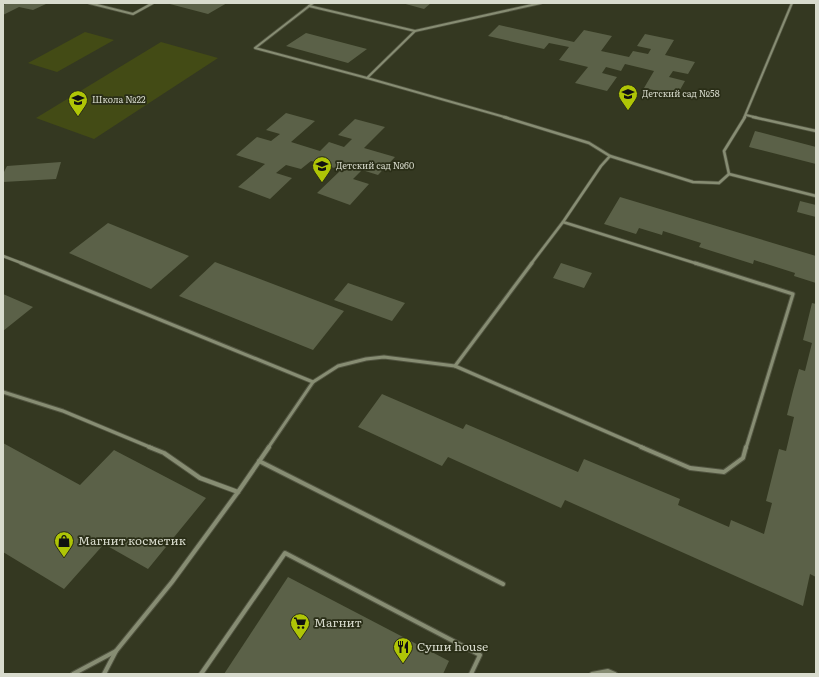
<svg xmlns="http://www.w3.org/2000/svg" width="819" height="677" viewBox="0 0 819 677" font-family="Literata,serif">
	<rect width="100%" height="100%" fill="#343821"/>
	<g fill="#434b15">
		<path d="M85 32 114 40 57 72 28 63Z"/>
		<path d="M161 42 218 58 94 139 36 118Z"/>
	</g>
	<g fill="#5b6148">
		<path d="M8 3H44L46 4 33 10 19 7 3 15V5Z"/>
		<path d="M166 3H227L208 14Z"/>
		<path d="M402 3H431L424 9Z"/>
		<path d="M499 25 574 42 584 30 612 36 601 51 629 57 633 51 648 54 651 49 637 46 645 34 674 40 665 55 695 62 688 74 673 71 669 77 685 81 677 95 644 88 654 71 625 64 621 71 606 67 602 73 617 77 607 91 575 83 588 67 559 60 569 47 549 43 544 49 488 36Z"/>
		<path d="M306 33 367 49 348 63 286 46Z"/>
		<path d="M286 113 315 121 291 142 320 151 329 142 344 147 352 139 338 135 355 119 385 127 364 148 395 157 378 175 362 170 353 179 369 184 350 205 317 193 341 170 311 161 301 169 286 165 276 173 292 178 270 199 238 187 265 164 236 155 257 137 271 141 280 134 266 130Z"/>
		<path d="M755 131 816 147V164L749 147Z"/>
		<path d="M61 162 56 179 3 182V174L7 166Z"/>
		<path d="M620 197 816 256V283L794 276 795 273 754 260 753 264 699 247 701 243 663 231 662 235 639 228 636 234 604 224Z"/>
		<path d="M800 201 816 205V217L797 212Z"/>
		<path d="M108 223 189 256 151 289 69 253Z"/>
		<path d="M215 262 344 311 313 350 179 296Z"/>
		<path d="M561 263 592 273 584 288 553 278Z"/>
		<path d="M348 283 405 303 392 321 334 300Z"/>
		<path d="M3 294 33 307 3 331Z"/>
		<path d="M812 303 816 304V577L810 574 803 606 565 500 561 508 448 457 442 466 358 427 382 394 463 429 466 424 578 472 584 459 680 499 678 505 729 527 731 520 764 534 772 503 766 501 779 449 786 451 794 417 787 415 793 391 799 369 805 371 812 343 803 340Z"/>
		<path d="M3 443 80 485 114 450 206 498 148 569 104 544 64 589 3 552Z"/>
		<path d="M288 577 449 661 443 674H224Z"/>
	</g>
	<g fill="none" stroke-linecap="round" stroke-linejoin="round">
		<g stroke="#515440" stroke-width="3.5">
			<g id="service-far3">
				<path d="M89 3 133 14 153 3"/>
				<path d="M313 3 255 48 367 78"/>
				<path d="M309 6 415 31"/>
				<path d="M746 115 758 118"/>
				<path d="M508 118 367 78 415 31 541 3"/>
				<path d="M744 118 792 3"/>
			</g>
		</g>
		<g stroke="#515440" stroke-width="4">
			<g id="service-far2">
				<path d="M504 117 589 143 610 156 693 182 719 183 729 174 816 196"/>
				<path d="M753 117 816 131"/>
				<path d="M610 156 601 166 563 222 698 264"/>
				<path d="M729 174 724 151 745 117"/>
				<path d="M3 256 24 264"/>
				<path d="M531 264 563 222"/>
			</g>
		</g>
		<g stroke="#515440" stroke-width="5">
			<g id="service-far1">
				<path d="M21 263 313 382"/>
				<path d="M695 263 793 294 746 448"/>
				<path d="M455 366 532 263"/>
				<path d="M3 392 63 411 152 448"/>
				<path d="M268 448 313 382 338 366 366 359 384 357 455 366 644 448"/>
			</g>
		</g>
		<g stroke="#515440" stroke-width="6">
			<g id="service">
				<path d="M641 447 690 468 724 472 743 458 746 447"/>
				<path d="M259 461 503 584"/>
				<path d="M238 492 269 447"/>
				<path d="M73 674 116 651"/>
				<path d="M104 674 116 651 172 582 238 492 200 478 164 453 149 447"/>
				<path d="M201 674 285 553 480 655 471 674"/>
				<path d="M592 674 608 671 615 674"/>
			</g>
		</g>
		<use href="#service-far3" stroke="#878d73" stroke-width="2"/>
		<use href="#service-far2" stroke="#878d73" stroke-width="2.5"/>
		<use href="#service-far1" stroke="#878d73" stroke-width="3"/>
		<use href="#service" stroke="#878d73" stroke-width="4"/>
	</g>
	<defs>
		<g id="school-pin" transform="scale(1)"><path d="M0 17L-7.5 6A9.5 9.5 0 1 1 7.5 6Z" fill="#afc506" stroke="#2a2e17"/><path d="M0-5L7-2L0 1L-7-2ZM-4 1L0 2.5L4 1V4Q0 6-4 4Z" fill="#111"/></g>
		<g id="shop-pin" transform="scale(1)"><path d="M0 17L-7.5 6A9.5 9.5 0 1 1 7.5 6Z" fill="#afc506" stroke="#2a2e17"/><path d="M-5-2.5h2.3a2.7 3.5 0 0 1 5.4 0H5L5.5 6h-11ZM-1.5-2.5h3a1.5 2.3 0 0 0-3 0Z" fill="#111"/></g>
		<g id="supermarket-pin" transform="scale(1)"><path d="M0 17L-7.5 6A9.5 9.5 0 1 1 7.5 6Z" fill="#afc506" stroke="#2a2e17"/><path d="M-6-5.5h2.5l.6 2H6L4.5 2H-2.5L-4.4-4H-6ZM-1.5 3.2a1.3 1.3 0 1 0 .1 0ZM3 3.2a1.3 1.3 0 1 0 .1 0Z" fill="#111"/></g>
		<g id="restaurant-pin" transform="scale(1)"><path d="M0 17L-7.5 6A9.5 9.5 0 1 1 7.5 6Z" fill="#afc506" stroke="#2a2e17"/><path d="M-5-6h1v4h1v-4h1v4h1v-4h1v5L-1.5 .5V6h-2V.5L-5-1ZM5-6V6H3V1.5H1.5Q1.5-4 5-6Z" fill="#111"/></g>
	</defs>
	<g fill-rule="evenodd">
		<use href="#school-pin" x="628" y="94"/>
		<use href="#school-pin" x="78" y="100"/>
		<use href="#school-pin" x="322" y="166"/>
		<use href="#shop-pin" x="64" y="541"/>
		<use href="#supermarket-pin" x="300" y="623"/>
		<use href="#restaurant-pin" x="403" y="647"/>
	</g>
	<g text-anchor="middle" stroke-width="3.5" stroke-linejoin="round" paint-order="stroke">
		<g font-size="9" fill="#d8dbcd" stroke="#2a2e17" text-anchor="start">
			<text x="642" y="97">Детский сад №58</text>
			<text x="92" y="103">Школа №22</text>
			<text x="336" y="169">Детский сад №60</text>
		</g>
		<g font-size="12" fill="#d8dbcd" stroke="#2a2e17" text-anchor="start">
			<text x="78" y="545">Магнит косметик</text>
			<text x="314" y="627">Магнит</text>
			<text x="417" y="651">Суши house</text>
		</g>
	</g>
	<rect width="819" height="677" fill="none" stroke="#d8dbcd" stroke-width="8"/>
</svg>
